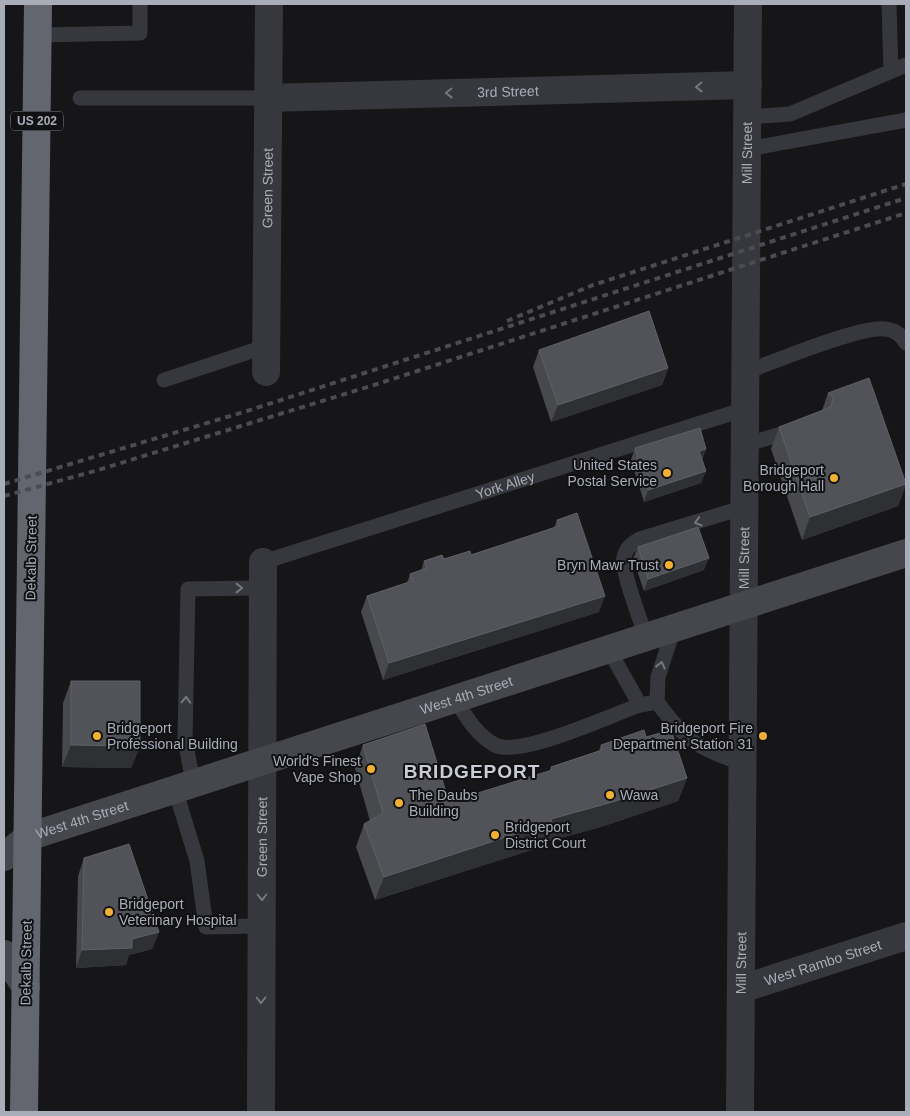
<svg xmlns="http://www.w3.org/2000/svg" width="910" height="1116" viewBox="0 0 910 1116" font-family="Helvetica,sans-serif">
	<rect width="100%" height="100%" fill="#161618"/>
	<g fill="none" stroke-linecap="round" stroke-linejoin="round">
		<g stroke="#37383d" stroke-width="15">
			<path d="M889 4 891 71"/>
			<path d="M38 35 140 33V4"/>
			<path d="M80 98H268"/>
			<path d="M748 117 790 114 906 65"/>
			<path d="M747 149 906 120"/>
			<path d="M746 372C773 362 862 325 885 329 896 330 901 335 906 343"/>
			<path d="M164 380 267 346"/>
			<path d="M745 445 794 430"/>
			<path id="s1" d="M263 562 745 409"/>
			<path d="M674 628 658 677 657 702C685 740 698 749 742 763"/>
			<path d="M646 637C641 621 621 571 624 557 626 548 632 543 640 539L745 507"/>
			<path d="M609 650 640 705"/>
			<path d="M455 699C466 716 476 735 495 745 519 758 611 715 640 705L657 702"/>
			<path d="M193 783 185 739 188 589 264 588"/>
			<path d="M175 789 197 861 206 927 262 926"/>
		</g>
		<g stroke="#37383d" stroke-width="28">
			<path id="s2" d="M268 98 748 85"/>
			<path id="s3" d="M266 372 269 4"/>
			<path id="s4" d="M741 989 906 936"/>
			<path id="s5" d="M261 1112 263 562"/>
			<path id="s6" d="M740 1112 748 4"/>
		</g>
		<g stroke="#45474d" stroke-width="28">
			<path id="s7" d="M4 857 28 837 906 553"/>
			<path d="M4 954 26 987"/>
		</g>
		<path stroke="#63666e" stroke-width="28" d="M24 1112 38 4"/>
		<g stroke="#4a4c52" stroke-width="4" stroke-dasharray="6 5" stroke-linecap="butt">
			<path d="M507 321 593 285 906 184"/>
			<path d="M4 484 247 411 906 198"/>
			<path d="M4 496 95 471 374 385 906 213"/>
		</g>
	</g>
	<g fill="#47494d">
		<path d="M539 350 668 368 662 385 551 422 533 367Z"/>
		<path d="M828 393 906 484 898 506 802 540 771 449 779 427 822 411Z"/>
		<path d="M635 448 706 449 702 460 706 471 701 483 644 502 631 460Z"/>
		<path d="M557 520 599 612 383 680 361 612 367 596 407 583 410 574 421 571 424 561 444 559 471 555 554 528Z"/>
		<path d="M638 547 704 570 644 591 633 559Z"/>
		<path d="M71 681 140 746 131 768 62 767 63 703Z"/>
		<path d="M646 737 687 778 678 801 601 827 545 842 544 846 375 900 356 847 364 824 370 821 355 768 363 745 449 802 549 772 551 767 599 751 601 745Z"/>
		<path d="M84 858 159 932 152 949 129 955 126 965 76 968 78 876Z"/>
	</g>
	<g fill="#2f3033">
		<path d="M668 368 662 385 551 422 558 405Z"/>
		<path d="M706 449 702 461 699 451Z"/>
		<path d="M706 471 701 483 644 502 648 490Z"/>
		<path d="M906 484 898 506 802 540 810 517Z"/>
		<path d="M709 558 704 570 644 591 648 579Z"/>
		<path d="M605 596 599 612 383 680 389 663Z"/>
		<path d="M71 745 140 746 131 768 62 767Z"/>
		<path d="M687 778 678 801 601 827 545 842 544 846 375 900 384 877 551 819Z"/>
		<path d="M159 932 152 949 129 955 126 965 76 968 82 950 132 939Z"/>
	</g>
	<g fill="#525359" stroke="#5f6168">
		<path d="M649 311 668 368 558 405 539 350Z"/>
		<path d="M869 378 906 484 810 517 779 427 831 407 833 398 828 393Z"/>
		<path d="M700 428 706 449 699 451 706 471 648 490 635 448Z"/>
		<path d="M577 513 605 596 389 663 367 596 412 581 410 574 427 568 424 561 442 555 444 559 470 551 471 555 559 526 557 520Z"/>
		<path d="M698 527 709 558 648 579 638 547Z"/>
		<path d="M71 681H140V746L71 745Z"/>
		<path d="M425 724 449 802 552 770 551 767 602 750 601 745 644 730 646 737 671 730 687 778 609 803 551 819 552 822 384 877 364 824 383 813 363 745Z"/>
		<path d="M129 844 159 932 132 939V948L82 950 84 858Z"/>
	</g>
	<defs><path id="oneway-chevron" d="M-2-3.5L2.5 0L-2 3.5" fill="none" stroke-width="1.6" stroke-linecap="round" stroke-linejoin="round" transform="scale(1.25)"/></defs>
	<g stroke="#757881">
		<use href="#oneway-chevron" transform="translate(699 87) rotate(179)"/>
		<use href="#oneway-chevron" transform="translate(449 93) rotate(179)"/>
		<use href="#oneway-chevron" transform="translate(698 522) rotate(163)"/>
		<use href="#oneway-chevron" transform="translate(239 588)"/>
		<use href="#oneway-chevron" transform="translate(661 665) rotate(-76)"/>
		<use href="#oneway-chevron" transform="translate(186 700) rotate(-89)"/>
		<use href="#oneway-chevron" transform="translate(262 897) rotate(90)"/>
		<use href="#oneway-chevron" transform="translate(261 1000) rotate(90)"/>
	</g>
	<g fill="#f2b134" stroke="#111113" stroke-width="2">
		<circle cx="667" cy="473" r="5"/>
		<circle cx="834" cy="478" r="5"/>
		<circle cx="669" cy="565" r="5"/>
		<circle cx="97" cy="736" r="5"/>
		<circle cx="763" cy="736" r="5"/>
		<circle cx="371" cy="769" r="5"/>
		<circle cx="610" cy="795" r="5"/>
		<circle cx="399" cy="803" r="5"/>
		<circle cx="495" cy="835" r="5"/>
		<circle cx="109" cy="912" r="5"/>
	</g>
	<g text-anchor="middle" stroke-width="4" stroke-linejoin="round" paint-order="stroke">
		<rect fill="#111113" stroke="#7b7e86" stroke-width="1" x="11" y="111.5" width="52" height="19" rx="4"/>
		<g font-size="12" font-weight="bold" fill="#a8adb8">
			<text x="37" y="125">US 202</text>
		</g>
		<g font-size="14" fill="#a8adb8" stroke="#111113">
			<text dy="5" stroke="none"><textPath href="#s2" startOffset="240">3rd Street</textPath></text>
			<text dy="5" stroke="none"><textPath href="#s6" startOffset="959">Mill Street</textPath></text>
			<text dy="5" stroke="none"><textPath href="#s3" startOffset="184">Green Street</textPath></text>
			<text dy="5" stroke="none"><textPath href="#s1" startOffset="254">York Alley</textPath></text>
			<text transform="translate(31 558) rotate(-89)" y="5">Dekalb Street</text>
			<text dy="5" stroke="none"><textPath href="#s6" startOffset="554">Mill Street</textPath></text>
			<text dy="5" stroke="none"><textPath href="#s7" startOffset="492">West 4th Street</textPath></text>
			<text dy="5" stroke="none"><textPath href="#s7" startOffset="88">West 4th Street</textPath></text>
			<text dy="5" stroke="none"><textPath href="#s5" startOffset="275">Green Street</textPath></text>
			<text transform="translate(26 963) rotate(-89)" y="5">Dekalb Street</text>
			<text dy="5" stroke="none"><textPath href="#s6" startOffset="149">Mill Street</textPath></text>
			<text dy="5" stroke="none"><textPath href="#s4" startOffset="86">West Rambo Street</textPath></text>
		</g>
		<g font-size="14" fill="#a8adb8" stroke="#111113" text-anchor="end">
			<text x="657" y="470">United States<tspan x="657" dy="16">Postal Service</tspan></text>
			<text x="824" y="475">Bridgeport<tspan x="824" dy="16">Borough Hall</tspan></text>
			<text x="659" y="570">Bryn Mawr Trust</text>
			<text x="107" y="733" text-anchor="start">Bridgeport<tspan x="107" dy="16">Professional Building</tspan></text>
			<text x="753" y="733">Bridgeport Fire<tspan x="753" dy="16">Department Station 31</tspan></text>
			<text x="361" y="766">World's Finest<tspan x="361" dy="16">Vape Shop</tspan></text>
			<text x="409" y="800" text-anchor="start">The Daubs<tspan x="409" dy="16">Building</tspan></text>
			<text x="620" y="800" text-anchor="start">Wawa</text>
			<text x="505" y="832" text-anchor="start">Bridgeport<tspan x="505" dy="16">District Court</tspan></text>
			<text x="119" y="909" text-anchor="start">Bridgeport<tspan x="119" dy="16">Veterinary Hospital</tspan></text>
		</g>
		<g font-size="19" font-weight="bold" letter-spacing="1" fill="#c9ccd4" stroke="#111113">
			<text x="472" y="778">BRIDGEPORT</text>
		</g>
	</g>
	<rect width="910" height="1116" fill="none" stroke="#a8adb8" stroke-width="10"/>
</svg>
